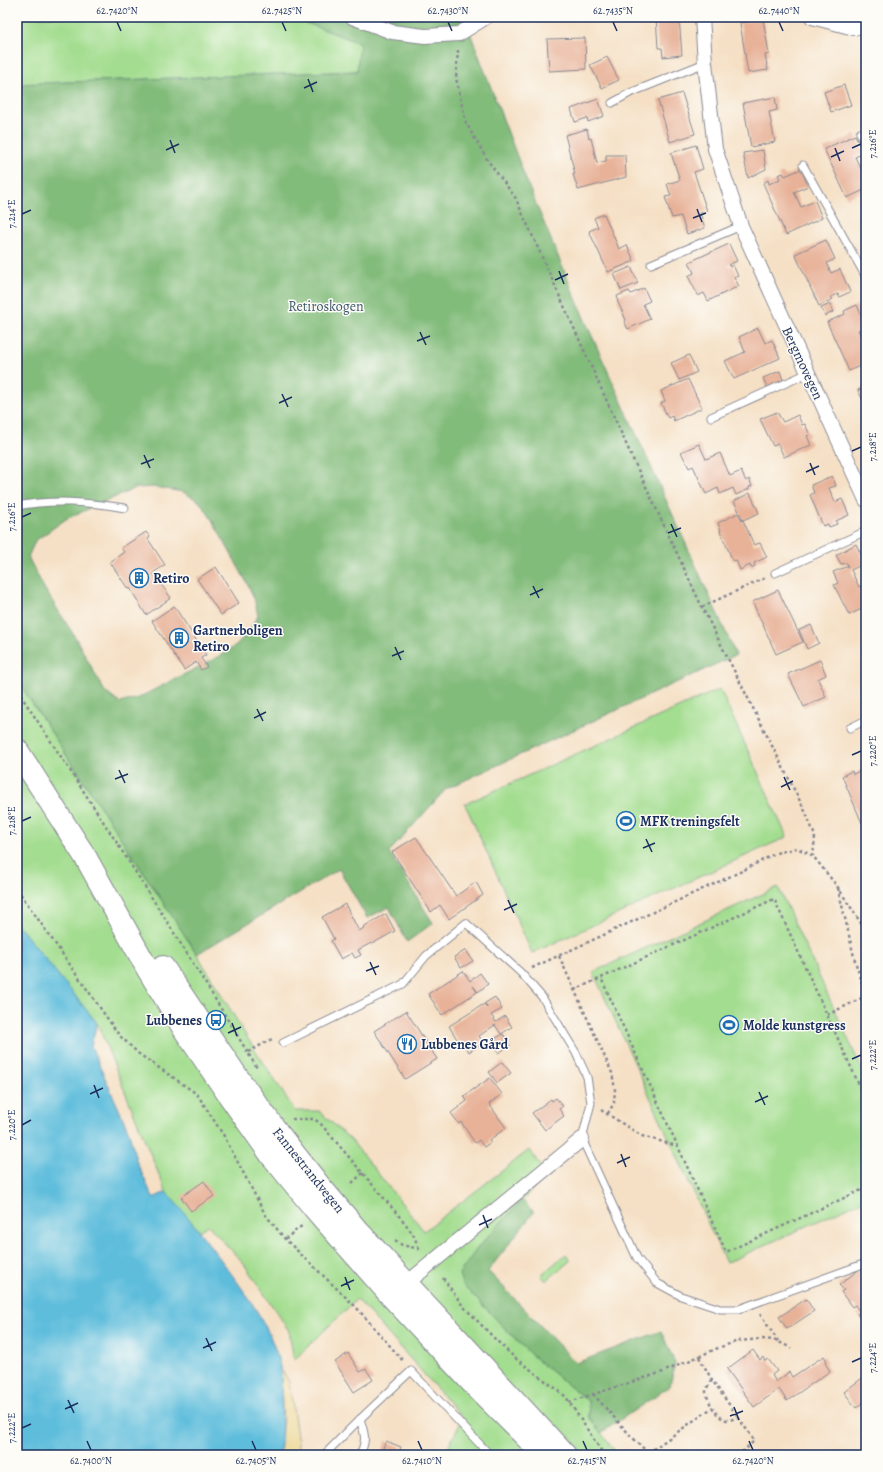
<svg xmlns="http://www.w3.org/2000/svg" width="883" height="1472" viewBox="0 0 883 1472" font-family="Alegreya,serif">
	<rect width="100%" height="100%" fill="#fdfcf7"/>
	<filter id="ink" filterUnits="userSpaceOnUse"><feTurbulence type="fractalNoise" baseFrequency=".025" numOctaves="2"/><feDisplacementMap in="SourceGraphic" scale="8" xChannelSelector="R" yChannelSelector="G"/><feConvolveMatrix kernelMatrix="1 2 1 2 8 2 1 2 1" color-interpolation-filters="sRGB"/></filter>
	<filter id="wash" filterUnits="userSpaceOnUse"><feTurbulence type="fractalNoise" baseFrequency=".012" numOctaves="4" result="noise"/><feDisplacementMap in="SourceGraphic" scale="16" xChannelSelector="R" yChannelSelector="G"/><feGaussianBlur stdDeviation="0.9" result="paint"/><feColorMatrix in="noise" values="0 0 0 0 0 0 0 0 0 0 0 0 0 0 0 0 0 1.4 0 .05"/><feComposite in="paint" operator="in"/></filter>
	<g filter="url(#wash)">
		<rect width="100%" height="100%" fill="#f5e0c5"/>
		<g fill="#a3dd8f" stroke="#5f8676">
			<path d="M17 17H291L360 43 357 71 17 84Z"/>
			<path d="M17 680 197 954 248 1039 295 1111H319L351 1140 424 1231 529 1150 547 1174 479 1246 462 1284 531 1355 588 1401 589 1417 618 1455H444L463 1418 357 1299 294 1360 289 1331 244 1264 208 1225 199 1231 166 1192 97 1023 17 924Z"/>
			<path d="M720 689 787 837 532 953 465 804Z"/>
			<path d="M778 887 866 1078V1199L726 1263 593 972Z"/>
			<path d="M566 1254 571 1260 546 1281 541 1275Z"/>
		</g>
		<g fill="#82bc7a" stroke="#4e766c" fill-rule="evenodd">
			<path d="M291 17H472L466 22 528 185 587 325 736 655 446 789 389 852 433 923 407 942 389 907 367 918 339 869 197 954 17 680V84L357 71 360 43ZM154 487 183 492 199 501 211 518 246 581 254 598 258 616 248 632 237 644 222 655 138 698 120 703 105 692 75 637 44 588 28 557 35 541 66 519 136 488Z"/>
			<path d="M522 1200 534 1212 488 1271 576 1363 661 1331 675 1363 670 1386 601 1433 589 1417 588 1401 531 1355 462 1284 459 1274 479 1246Z"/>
		</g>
		<path fill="#eeda9e" stroke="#84847e" d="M280 1368 289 1382 298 1443 297 1455H280L283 1417Z"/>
		<path fill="#5ebddc" stroke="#3c769d" d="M17 924 97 1023 91 1046 129 1132 136 1160 153 1198 166 1192C185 1212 201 1234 218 1256 242 1288 272 1326 280 1367 282 1374 281 1381 281 1388 282 1411 282 1432 280 1455H17Z"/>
		<g id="blocks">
			<g fill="#e8b299">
				<path d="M656 17H679L682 55 663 57 662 48H658Z"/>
				<path d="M763 19 769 54 765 55 768 70 748 73 740 23Z"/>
				<path d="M585 38 586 69 549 71 547 39Z"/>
				<path d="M607 57 619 80 602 88 590 65Z"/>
				<path d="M844 85 851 105 831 112 824 92Z"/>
				<path d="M682 93 695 134 670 142 658 100Z"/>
				<path d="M775 97 777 110 769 112 775 142 751 147 743 103Z"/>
				<path d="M598 99 604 116 588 122 587 118 575 122 571 109Z"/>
				<path d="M587 129 589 139 591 138 597 163 606 161V155H625L626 177 578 190 573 174H575L565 135Z"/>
				<path d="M855 135 864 153 855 157 862 171 866 169V189L847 198 824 149Z"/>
				<path d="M696 145 703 169 694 172 707 211 700 213 705 228 687 234 681 216 672 218 665 197 671 196 667 184 680 180 671 153Z"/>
				<path d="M763 150 766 169 748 178 743 153Z"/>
				<path d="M801 169 808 186 794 192 801 207 815 201 822 218 786 235 763 183 768 180 769 184 780 179 778 175 783 173 785 176Z"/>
				<path d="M604 214 619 249 627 245 634 261 608 272 589 231 598 227 594 218Z"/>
				<path d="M826 240 835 259 827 263 831 273 840 269 850 292 839 297 838 294 831 297 833 299 819 306 795 254Z"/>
				<path d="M729 244 737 261 728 265 730 267 733 265 738 276 734 278 739 286 708 301 704 293 698 296 688 276 694 273 689 262Z"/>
				<path d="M631 267 638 283 621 290 614 274Z"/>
				<path d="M644 288 650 301 643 304 650 319 628 329 624 321 626 320 617 300H618L617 296 629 291 631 294Z"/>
				<path d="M830 304 833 312 825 316 821 308Z"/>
				<path d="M857 305 866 326 858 330 865 345H866V363L849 371 827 322 845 314 844 311Z"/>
				<path d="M758 328 765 343 772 340 780 358 734 379 725 361 745 352 739 337Z"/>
				<path d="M689 355 697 372 679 380 671 363Z"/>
				<path d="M780 371 783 380 767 387 763 378Z"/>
				<path d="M688 379 702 408 674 421 672 416 668 418 661 403 665 401 661 391Z"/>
				<path d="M866 387V407L858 390Z"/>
				<path d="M777 412 783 422 798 415 802 425 805 424 810 435 807 436 811 445 784 457 778 444 773 446 760 419Z"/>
				<path d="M699 444 706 459 720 453 730 476 741 471 746 481 749 479 752 486 749 487V489L736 495 733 488 720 494 718 488 706 494 693 466 689 468 681 452Z"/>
				<path d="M832 476 836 486 829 488 835 502 842 499 849 515 836 521 837 524 829 527 828 524 823 526 810 495 814 493 811 485Z"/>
				<path d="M750 493 759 513 743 520 734 501Z"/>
				<path d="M738 513 742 521 743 520 754 545 760 543 767 557 754 563 755 566 751 568 750 565 740 570 736 560 733 561 720 531 721 530 718 523Z"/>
				<path d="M146 532 150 537 148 539 165 565 153 573 171 598 146 615 130 588 128 589 110 562 124 552 121 548Z"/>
				<path d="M856 544 865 563 851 570 859 587 866 584V607L849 615 834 585 838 583 833 572 848 566 847 563 841 564 836 555Z"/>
				<path d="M216 567 239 603 221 615 197 579Z"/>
				<path d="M778 590 803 642 776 654 753 603 754 601Z"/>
				<path d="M174 606 206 655 201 658 207 667 201 670 196 662 184 670 152 621Z"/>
				<path d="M811 625 819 643 807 649 799 630Z"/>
				<path d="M820 660 826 675 818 679 826 697 804 707 788 674Z"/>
				<path d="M865 769 866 772V821L862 823 842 776 852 771 853 774Z"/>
				<path d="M416 837 456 896 476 882 483 895 449 919 440 905 431 912 392 852Z"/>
				<path d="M345 904 359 931 364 928 363 927 386 914 395 931 372 944 371 943 358 950 361 955 355 958 352 953 341 959 331 941 334 939 322 917Z"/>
				<path d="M466 950 473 961 461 968 454 957Z"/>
				<path d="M463 971 470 981 480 973 488 984 478 992 473 986 477 992 442 1015 428 994Z"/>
				<path d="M495 997 502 1009 491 1015 496 1022 505 1016 512 1027 501 1034 495 1025 479 1036 483 1043 469 1052 464 1045 461 1046 449 1026 484 1004 487 1008 485 1003Z"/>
				<path d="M406 1011 437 1059 405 1079 374 1031Z"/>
				<path d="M503 1034 510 1046 498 1053 491 1041Z"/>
				<path d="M502 1062 511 1073 497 1083 489 1072Z"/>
				<path d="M490 1078 502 1094 489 1104 506 1128 489 1140 491 1142 484 1147 479 1140 475 1143 461 1122 459 1124 451 1113 467 1101 464 1096Z"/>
				<path d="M556 1098 563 1106 559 1109 564 1116 545 1130 532 1113 551 1099 552 1101Z"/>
				<path d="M204 1181 214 1196 191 1211 181 1197Z"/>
				<path d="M861 1268 866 1273V1325L857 1314 860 1312 855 1305 852 1307 841 1292 844 1290 839 1285Z"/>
				<path d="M806 1299 814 1311 787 1329 779 1317Z"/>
				<path d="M753 1350 760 1360 763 1357 765 1361 768 1359 777 1371 772 1375 776 1382 789 1372 792 1377 824 1356 827 1361 825 1363 830 1371 787 1401 779 1389 754 1407 727 1369Z"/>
				<path d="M348 1353 360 1372 366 1369 373 1380 354 1392 335 1362Z"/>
				<path d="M866 1375V1400L856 1408 844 1392Z"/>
				<path d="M386 1441 401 1447 398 1455H380Z"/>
			</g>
		</g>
	</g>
	<g filter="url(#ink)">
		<use href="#blocks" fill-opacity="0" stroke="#888892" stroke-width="1"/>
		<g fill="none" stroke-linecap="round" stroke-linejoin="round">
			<g stroke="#888892" stroke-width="9">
				<g id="service">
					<path d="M612 103 630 93 705 63"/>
					<path d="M860 133 866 143"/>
					<path d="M803 165 866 277"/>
					<path d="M651 264 741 226"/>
					<path d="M711 417 808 373"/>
					<path d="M17 506C53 499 88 502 125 508"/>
					<path d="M775 573 866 531"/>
					<path d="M850 728 866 720"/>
					<path d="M283 1043 403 984 426 956 466 923 521 973 542 997 576 1053 587 1077 591 1103 582 1139 637 1258 657 1283 681 1296 720 1309H739L866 1263"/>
					<path d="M360 1419C365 1435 367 1439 360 1455"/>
					<path d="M324 1455 360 1419 411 1371 490 1455"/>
				</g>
			</g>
			<g stroke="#888892" stroke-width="16">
				<g id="minor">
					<path d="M352 17 392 32 425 36 459 34 486 17"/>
					<path d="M702 17 705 63 715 149 741 226 866 500"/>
					<path d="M812 17 854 28 866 24"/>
					<path d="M401 1288 582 1139"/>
				</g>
			</g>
			<g stroke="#888892" stroke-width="24">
				<g id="trunk">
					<path d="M17 750 86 858 147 968 184 1029 226 1091 271 1155 314 1208 392 1297 476 1387 544 1455"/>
					<path d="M163 967 240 1081 278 1133 319 1185 358 1231 565 1455"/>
				</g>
			</g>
			<g stroke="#888892" stroke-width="2.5" stroke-dasharray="3 3" stroke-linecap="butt">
				<path d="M458 50 456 78 466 123 488 161 515 197 632 457 702 607 806 813 815 836 813 856"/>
				<path d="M702 607 765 578"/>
				<path d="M17 690C100 815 180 940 257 1068"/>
				<path d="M838 888 855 961 866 995"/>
				<path d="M17 889 119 1035 139 1054 197 1094 224 1136 265 1214 285 1239 356 1307 404 1362"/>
				<path d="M559 956 612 1073 615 1089 614 1103 607 1115"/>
				<path d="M532 968 744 870 776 853 797 848 813 856 837 886 866 931"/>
				<path d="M574 990 601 978"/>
				<path d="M827 1015 866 996"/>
				<path d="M248 1052 272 1039"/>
				<path d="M866 1100 774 899 601 978 726 1252 866 1188"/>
				<path d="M601 1110 642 1136 677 1146"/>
				<path d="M292 1119H314L320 1123 405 1223 414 1236 419 1249"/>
				<path d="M352 1183 363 1173"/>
				<path d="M285 1239 303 1225"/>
				<path d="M395 1240 402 1245 419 1249 421 1251"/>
				<path d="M443 1278 463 1306 496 1340 515 1358 559 1391 566 1397 604 1455"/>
				<path d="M760 1314 778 1341"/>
				<path d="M699 1357 712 1380 754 1440V1441L739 1455"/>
				<path d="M712 1380 706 1390V1392C708 1402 718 1421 729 1420 732 1420 736 1417 738 1416"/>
				<path d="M593 1394 631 1436 650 1455"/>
				<path d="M569 1402 663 1372 718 1348 738 1341 761 1339 773 1340 779 1342 791 1348"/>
				<path d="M648 1453 713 1407"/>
			</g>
			<use href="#service" stroke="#fff" stroke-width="7"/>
			<use href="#minor" stroke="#fff" stroke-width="14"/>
			<use href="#trunk" stroke="#fff" stroke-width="22"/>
		</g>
	</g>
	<path fill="none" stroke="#1b2f5e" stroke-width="1.5" d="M117 22 121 31M282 22 286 31M448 22 452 31M613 22 617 31M779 22 783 31M308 79 313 92M304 88 317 82M170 140 175 153M835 148 840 161M852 148 861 144M166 150 179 144M831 157 844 151M697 209 702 222M22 214 31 210M693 218 706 213M559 271 564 284M555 280 568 274M420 332 426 345M417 341 430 336M282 394 288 407M279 403 292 397M852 451 861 447M144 455 150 468M810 463 815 475M141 464 154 459M806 472 819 466M22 517 31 513M671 524 677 537M668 533 681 528M533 586 539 598M530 595 543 589M395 647 401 660M392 656 404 651M257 709 263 721M254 718 266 712M852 755 861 751M119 770 125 783M784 777 790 790M115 779 128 774M781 787 793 781M22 821 31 817M646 839 652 852M643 848 655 843M508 900 514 913M504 910 517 904M370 962 376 975M366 971 379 966M232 1023 237 1036M228 1033 241 1027M852 1059 861 1055M94 1085 99 1098M759 1092 765 1105M90 1094 103 1088M755 1102 768 1096M22 1125 31 1120M621 1154 626 1167M617 1163 630 1157M483 1215 488 1228M479 1225 492 1219M345 1277 350 1290M341 1286 354 1280M206 1338 212 1351M203 1348 216 1342M852 1362 861 1358M68 1400 74 1413M734 1407 739 1420M65 1409 78 1403M730 1416 743 1411M22 1428 31 1424M87 1441 91 1450M252 1441 256 1450M418 1441 422 1450M583 1441 587 1450M749 1441 753 1450"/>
	<defs>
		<g id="building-ring" transform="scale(1)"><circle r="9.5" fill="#fdfcf7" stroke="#1f6fb2" stroke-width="1.5"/><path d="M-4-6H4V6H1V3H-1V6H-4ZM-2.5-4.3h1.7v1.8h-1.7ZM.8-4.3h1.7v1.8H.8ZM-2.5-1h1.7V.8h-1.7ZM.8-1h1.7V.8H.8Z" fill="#1f6fb2"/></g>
		<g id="stadium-ring" transform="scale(1)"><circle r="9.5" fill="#fdfcf7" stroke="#1f6fb2" stroke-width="1.5"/><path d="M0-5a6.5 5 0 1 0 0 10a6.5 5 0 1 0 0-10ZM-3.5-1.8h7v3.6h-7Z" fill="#1f6fb2"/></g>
		<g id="bus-ring" transform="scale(1)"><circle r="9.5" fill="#fdfcf7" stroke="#1f6fb2" stroke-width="1.5"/><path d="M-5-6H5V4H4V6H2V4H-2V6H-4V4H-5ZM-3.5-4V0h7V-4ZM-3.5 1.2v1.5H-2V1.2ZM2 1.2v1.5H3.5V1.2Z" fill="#1f6fb2"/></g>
		<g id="restaurant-ring" transform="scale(1)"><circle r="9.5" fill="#fdfcf7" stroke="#1f6fb2" stroke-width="1.5"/><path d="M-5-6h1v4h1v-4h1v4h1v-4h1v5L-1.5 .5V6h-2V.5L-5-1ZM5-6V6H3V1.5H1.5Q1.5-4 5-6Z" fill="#1f6fb2"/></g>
	</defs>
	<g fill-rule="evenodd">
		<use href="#building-ring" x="139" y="578"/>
		<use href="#building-ring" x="179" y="638"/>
		<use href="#stadium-ring" x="626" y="821"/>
		<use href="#bus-ring" x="216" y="1020"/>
		<use href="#stadium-ring" x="729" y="1025"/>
		<use href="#restaurant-ring" x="407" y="1044"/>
	</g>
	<g text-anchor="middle" stroke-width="3" stroke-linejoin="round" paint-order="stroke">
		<g font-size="14" fill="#3d5a6a" stroke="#fdfcf7">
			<text x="326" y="311">Retiroskogen</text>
		</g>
		<g font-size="14" fill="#1b2f5e" stroke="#fdfcf7">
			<text transform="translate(803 363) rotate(65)" y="5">Bergmovegen</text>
			<text transform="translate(309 1170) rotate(51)" y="5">Fannestrandvegen</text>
		</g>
		<g font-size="14" font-weight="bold" fill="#1b2f5e" stroke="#fdfcf7" text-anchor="start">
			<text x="153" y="583">Retiro</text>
			<text x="193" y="635">Gartnerboligen<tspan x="193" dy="16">Retiro</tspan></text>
			<text x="640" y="826">MFK treningsfelt</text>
			<text x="202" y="1025" text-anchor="end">Lubbenes</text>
			<text x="743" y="1030">Molde kunstgress</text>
			<text x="421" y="1049">Lubbenes Gård</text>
		</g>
	</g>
	<rect width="883" height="1472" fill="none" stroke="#fdfcf7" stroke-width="44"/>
	<rect x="22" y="22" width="839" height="1428" fill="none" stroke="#1b2f5e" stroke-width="1.5"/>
	<g font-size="10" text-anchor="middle" fill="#1b2f5e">
		<text x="117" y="14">62.7420°N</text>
		<text x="282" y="14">62.7425°N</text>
		<text x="448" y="14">62.7430°N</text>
		<text x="613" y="14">62.7435°N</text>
		<text x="779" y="14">62.7440°N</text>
		<text transform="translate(872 144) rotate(-90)" y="4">7.216°E</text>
		<text transform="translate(11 214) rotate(-90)" y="4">7.214°E</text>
		<text transform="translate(872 447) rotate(-90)" y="4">7.218°E</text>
		<text transform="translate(11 517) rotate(-90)" y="4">7.216°E</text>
		<text transform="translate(872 751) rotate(-90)" y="4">7.220°E</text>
		<text transform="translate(11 821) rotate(-90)" y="4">7.218°E</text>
		<text transform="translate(872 1055) rotate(-90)" y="4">7.222°E</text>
		<text transform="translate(11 1125) rotate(-90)" y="4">7.220°E</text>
		<text transform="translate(872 1358) rotate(-90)" y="4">7.224°E</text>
		<text transform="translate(11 1428) rotate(-90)" y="4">7.222°E</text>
		<text x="91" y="1464">62.7400°N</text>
		<text x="256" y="1464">62.7405°N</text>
		<text x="422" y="1464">62.7410°N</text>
		<text x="587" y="1464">62.7415°N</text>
		<text x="753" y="1464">62.7420°N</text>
	</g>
</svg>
